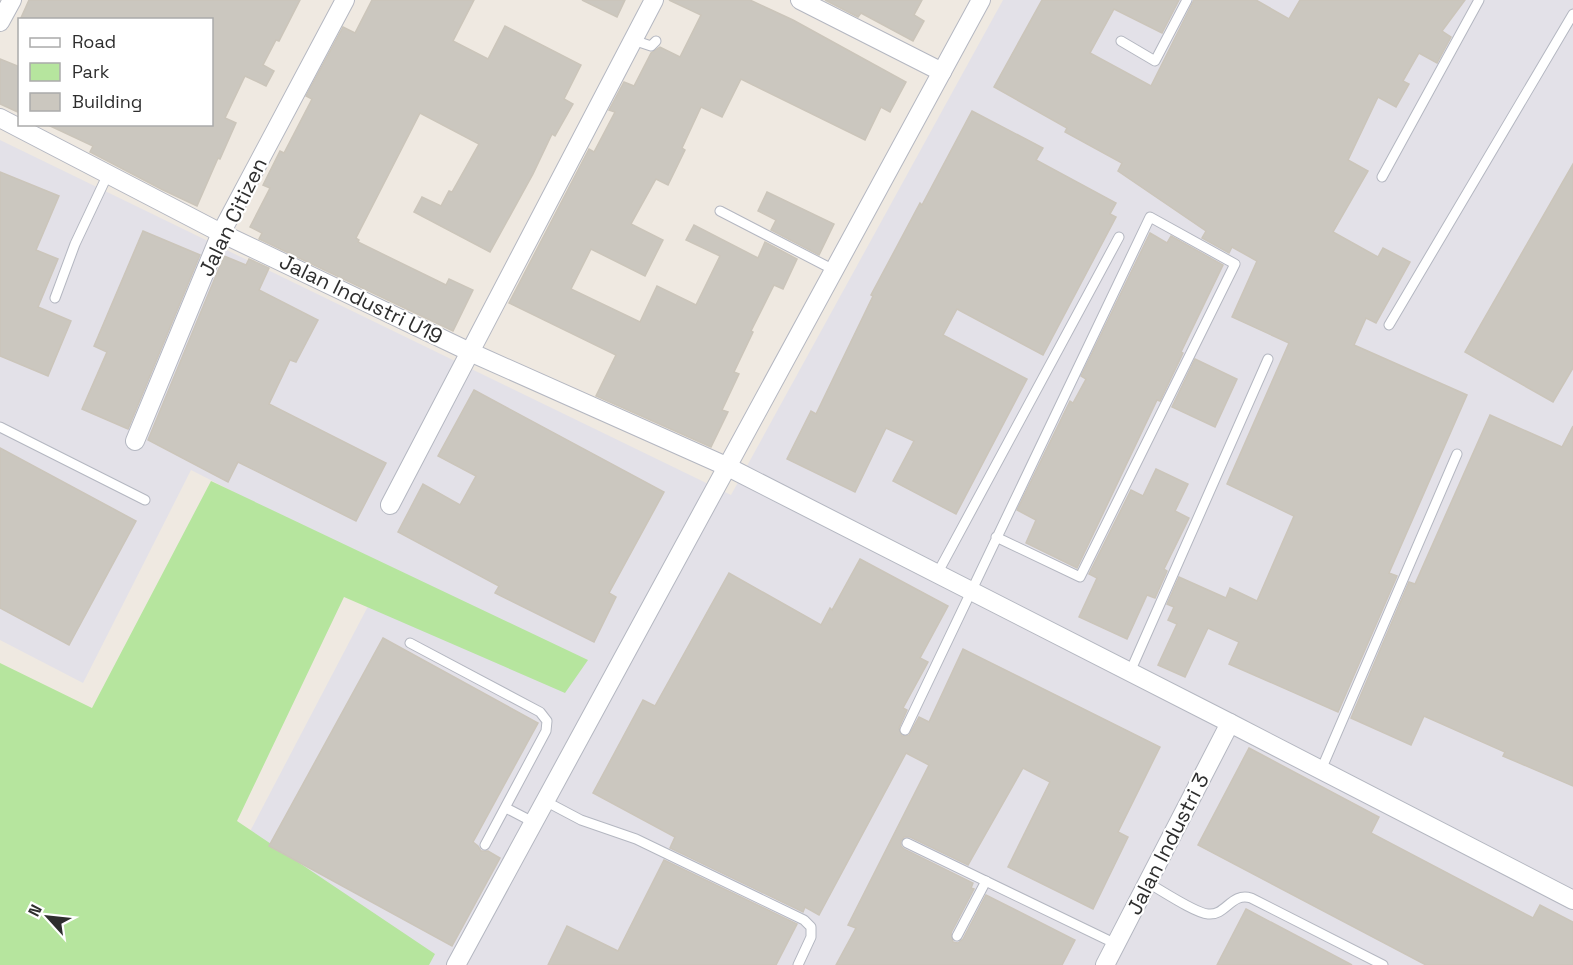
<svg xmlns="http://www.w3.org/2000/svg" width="1573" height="965" viewBox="0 0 1573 965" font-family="'Space Grotesk',sans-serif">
	<rect width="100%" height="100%" fill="#efe9e1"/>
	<path fill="#e3e1e8" d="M1003 0H1573V965H180L387 570 191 470 83 683 0 640V140L731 495Z"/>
	<path fill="#b6e59e" d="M211 481 588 660 565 693 344 597 237 821 435 954 429 965H0V663L92 708Z"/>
	<g fill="#cbc7bf" stroke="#cbc5ba" stroke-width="1.5">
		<path d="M29 0H300L279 41 276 40 263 65 274 71 266 86 245 76 225 118 236 123 220 159 218 158 197 206 163 190 90 152 93 146 46 124H212V20H20Z"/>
		<path d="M372 0H474L453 41 488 59 505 26 581 65 564 99 573 104 555 136 552 134 533 174 490 252 414 212 422 197 441 206 449 191 452 192 479 144 420 113 356 238 359 240 358 242 446 285 449 279 473 290 453 331 259 239 262 233 250 227 270 188 263 185 280 151 284 153 312 99 306 96 343 27 355 33Z"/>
		<path d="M582 0H625L617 17Z"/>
		<path d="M669 0H750L793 20 906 82 890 112 881 107 865 140 741 79 722 117 701 107 682 148 685 150 668 185 656 179 631 224 663 240 645 276 591 249 571 289 640 322 657 286 696 305 720 256 686 240 694 225 758 258 765 242 797 259 783 289 774 285 751 331 753 332 734 372 739 374 722 410 728 412 711 447 596 396 616 355 509 303 589 149 594 152 615 112 609 110 624 82 634 86 651 53 660 47 680 57 701 15Z"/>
		<path d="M825 0H922L914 15 924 21 913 41 861 13 858 17Z"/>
		<path d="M1042 0H1179L1162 33 1114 9 1090 53 1151 86 1194 0H1256L1289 19 1300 0H1465L1442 31 1451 37 1437 63 1419 53 1403 81 1409 84 1396 107 1378 97 1348 160 1368 171 1333 232 1378 257 1383 248 1410 262 1376 323 1366 318 1354 345 1467 395 1389 573 1397 576 1338 712 1229 664 1239 642 1208 628 1185 677 1158 665 1177 624 1168 620 1174 607 1167 604 1179 577 1226 598 1230 588 1257 601 1294 516 1227 484 1289 343 1232 317 1257 261 1232 247 1229 253 1202 238 1206 231 1118 171 1122 163 1065 132 1067 128 994 87Z"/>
		<path d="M0 59 20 67V113L0 104Z"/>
		<path d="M972 111 1043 148 1036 160 1116 203 1110 214 1116 217 1043 355 957 309 943 335 1027 379 956 514 893 481 914 441 886 428 855 492 787 459 811 411 816 414 873 296 871 295 920 203 922 205Z"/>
		<path d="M1573 164V368L1553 402 1465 352Z"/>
		<path d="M0 172 59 196 36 250 58 259 38 307 71 321 48 376 0 356Z"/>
		<path d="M767 192 834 224 819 255 771 230 776 220 758 211Z"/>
		<path d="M143 231 200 255 128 429 82 409 107 352 94 346Z"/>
		<path d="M1150 233 1167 243 1171 236 1223 265 1181 352 1183 353 1160 401 1157 400 1077 568 1026 543 1036 520 1017 510 1070 401 1073 403 1086 379 1081 376Z"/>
		<path d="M224 256 246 265 249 259 269 268 259 290 318 320 296 362 290 360 269 404 386 463 356 521 238 462 228 482 148 440Z"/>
		<path d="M1195 359 1237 379 1215 427 1172 407Z"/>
		<path d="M474 390 664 492 609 593 616 597 594 642 495 593 499 586 398 532 423 484 460 505 476 476 438 456Z"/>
		<path d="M1490 415 1562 447 1573 426V786L1503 756 1505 752 1424 716 1411 745 1351 718 1409 582 1415 584Z"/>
		<path d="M0 448 136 521 69 645 0 608Z"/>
		<path d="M1156 469 1188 484 1175 511 1189 518 1164 569 1167 571 1155 598 1147 595 1127 639 1079 617 1097 578 1089 574 1131 490 1143 496Z"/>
		<path d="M860 559 948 606 920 658 928 662 903 708 907 710 899 728 902 736 909 735 919 717 929 722 963 649 1160 747 1118 832 1128 837 1093 909 1008 867 1050 782 1023 768 968 865 910 837H904L901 841V846L904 849 973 883 971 888 974 889 951 933 953 942 958 943 963 939 986 895 1075 940 1062 965H836L856 928 848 925 929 765 906 753 819 915 805 907 803 912 670 848 675 837 593 793 643 700 655 706 729 573 821 625 830 608 832 610Z"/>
		<path d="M383 638 538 723 473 842 478 846 481 851H488L500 858 452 946 269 846Z"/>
		<path d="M1249 748 1379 817 1371 833 1533 918 1540 905 1573 922V965H1426L1198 845Z"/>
		<path d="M664 860 797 924 776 965H548L567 926 618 951Z"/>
		<path d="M1246 909 1352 965H1217Z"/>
	</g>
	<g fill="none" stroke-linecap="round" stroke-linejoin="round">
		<g stroke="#b4b7c1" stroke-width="11">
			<g id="lane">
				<path d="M633 40 651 46 656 41"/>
				<path d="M1121 41 1155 61 1187 0"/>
				<path d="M1382 177 1479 0"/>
				<path d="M720 211 834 270"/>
				<path d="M55 298 75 244 108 174"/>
				<path d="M1389 325 1573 14"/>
				<path d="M0 427 145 500"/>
				<path d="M937 574 1119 237"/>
				<path d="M410 643 540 712 547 721 546 731 485 845"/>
				<path d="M1130 672 1268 359"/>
				<path d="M905 730 1150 217 1235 264 1080 577 996 537"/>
				<path d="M1321 770 1457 454"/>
				<path d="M545 801 581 820 636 839 804 920 811 927V937L798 965"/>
				<path d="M506 808 533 822"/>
				<path d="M907 843 1116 944"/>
				<path d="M1148 883C1161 890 1195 913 1208 914 1226 916 1231 892 1251 898L1383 965"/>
				<path d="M957 936 986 881"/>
			</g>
		</g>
		<g stroke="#b4b7c1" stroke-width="20">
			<g id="street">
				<path d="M800 0 942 72"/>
				<path d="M0 22 12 0"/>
				<path d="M0 118 221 233 470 352 728 467 1230 723 1573 900"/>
				<path d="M135 441 221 233 345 0"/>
				<path d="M390 505 654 0"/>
				<path d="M456 965 981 0"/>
				<path d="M1105 965 1230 723"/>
			</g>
		</g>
		<use href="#lane" stroke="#fff" stroke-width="9"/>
		<use href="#street" stroke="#fff" stroke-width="18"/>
	</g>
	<g text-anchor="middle" stroke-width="4.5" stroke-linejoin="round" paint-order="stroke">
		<g font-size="21" fill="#2e2e2e" stroke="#fff">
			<text transform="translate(233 217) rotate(-64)" y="7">Jalan Citizen</text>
			<text transform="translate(361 299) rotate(26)" y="7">Jalan Industri U19</text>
			<text transform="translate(1168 844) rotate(-63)" y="7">Jalan Industri 3</text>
		</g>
	</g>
	<rect x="18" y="18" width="195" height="108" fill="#ffffff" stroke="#ababab" stroke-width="1.5"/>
	<rect x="30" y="38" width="30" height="9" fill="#ffffff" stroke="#ababab" stroke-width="1.5"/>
	<text x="72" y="48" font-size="18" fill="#2e2e2e">Road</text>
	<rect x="30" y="63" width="30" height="18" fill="#b6e59e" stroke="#ababab" stroke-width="1.5"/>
	<text x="72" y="78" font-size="18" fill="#2e2e2e">Park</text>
	<rect x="30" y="93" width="30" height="18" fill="#cbc7bf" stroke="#ababab" stroke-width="1.5"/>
	<text x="72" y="108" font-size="18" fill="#2e2e2e">Building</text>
	<g transform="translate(48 917) rotate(297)" stroke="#ffffff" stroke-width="4.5" paint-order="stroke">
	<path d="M0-4.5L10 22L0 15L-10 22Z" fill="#2e2e2e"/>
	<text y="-9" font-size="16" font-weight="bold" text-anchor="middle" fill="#2e2e2e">N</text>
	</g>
</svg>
